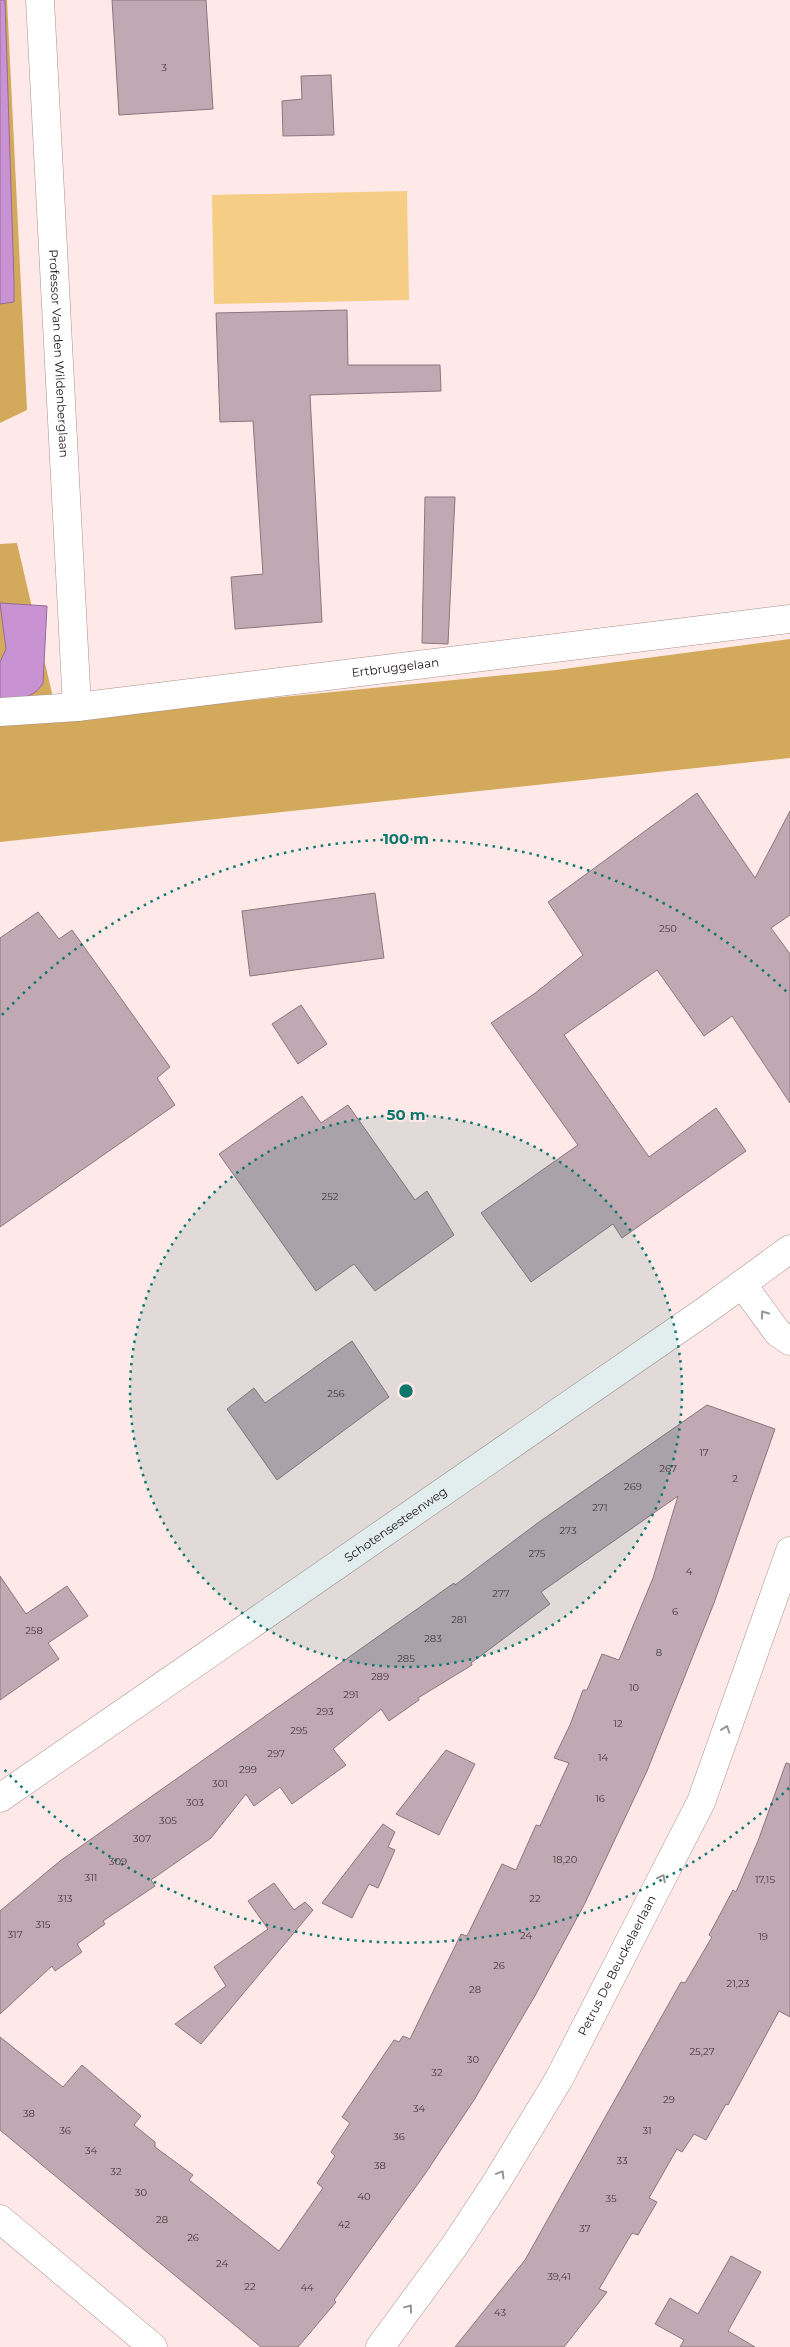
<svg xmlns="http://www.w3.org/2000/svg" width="790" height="2347" viewBox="0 0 790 2347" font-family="Montserrat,sans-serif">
	<rect width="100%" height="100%" fill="#ffe9e8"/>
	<path fill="#f6cd85" d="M407 191 409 300 214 304 212 195Z"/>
	<g fill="#d3a95c">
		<path d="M0 0H7L27 410 0 423Z"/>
		<path d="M17 543 58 719 556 670 790 639V758L0 842V544Z"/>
	</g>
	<g fill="#c992d2" stroke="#956c99">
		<path d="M0 0H5L14 282V302L0 304Z"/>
		<path d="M0 603 47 606 43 683C34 699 17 699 0 700V662L6 649Z"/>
	</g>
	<g fill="#c0a9b2" stroke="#8c767f">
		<path d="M112 0H206L213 109 119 115Z"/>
		<path d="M331 75 334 135 283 136 282 101 302 99 301 76Z"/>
		<path d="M347 310 348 365H440L441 391 310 395 322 622 235 629 231 577 263 574 253 421 220 422 216 313Z"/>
		<path d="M425 497H455L448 644 422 643Z"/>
		<path d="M697 793 755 878 790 811V915L771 928 790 954V1103L732 1016 704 1036 657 970 564 1035 649 1157 716 1108 746 1151 622 1238 613 1224 531 1282 481 1213 578 1145 491 1023 534 994 583 955 548 902Z"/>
		<path d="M375 893 384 958 250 976 242 911Z"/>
		<path d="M38 912 59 939 72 930 170 1067 157 1078 175 1105 0 1227V938Z"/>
		<path d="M301 1005 327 1044 298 1064 272 1024Z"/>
		<path d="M302 1096 321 1123 348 1105 415 1200 427 1191 454 1235 375 1291 354 1264 316 1291 219 1154Z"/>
		<path d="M352 1341 389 1397 277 1480 227 1409 254 1388 265 1403Z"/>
		<path d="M707 1405 775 1429 714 1603 647 1771 585 1903 536 1994 474 2100 425 2174 334 2300 336 2302 298 2347H261L0 2130V2037L63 2087 82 2065 141 2116 134 2125 155 2142V2147L193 2175 189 2180 279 2251 323 2188 317 2183 335 2156 331 2152 350 2123 342 2117 394 2040 399 2042 403 2036 410 2039 461 1934 467 1936 502 1864 516 1870 536 1825 540 1826 569 1763 554 1758 570 1725 583 1690H587L602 1654 619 1660 653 1578 678 1496 541 1592 550 1604 471 1663 472 1665 418 1698 419 1700 389 1721 381 1709 333 1749 346 1765 292 1804 280 1787 254 1806 246 1794 211 1838 151 1880 155 1886 103 1921 105 1924 77 1944 82 1952 55 1971 52 1966 0 2014V1911L60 1861 454 1583 455 1585 539 1522Z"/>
		<path d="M0 1576 26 1614 67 1586 88 1616 48 1643 59 1659 0 1700Z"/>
		<path d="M446 1750 475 1764 439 1835 396 1814Z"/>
		<path d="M786 1763 790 1764V2017L779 2011 728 2105 726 2104 706 2140 694 2134 682 2152 677 2149 649 2198 657 2202 638 2235 632 2233 599 2289 607 2292 564 2347H455L525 2260 681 1982 685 1983 712 1937 709 1935 733 1890 736 1892 758 1841Z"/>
		<path d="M383 1824 395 1832 388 1847 395 1850 378 1888 369 1884 352 1918 322 1903Z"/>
		<path d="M274 1883 294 1910 305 1902 313 1910 201 2044 175 2024 226 1986 214 1967 268 1929 248 1901Z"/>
		<path d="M731 2256 761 2272 728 2331 755 2347H680L684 2340 655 2324 670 2298 698 2314Z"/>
	</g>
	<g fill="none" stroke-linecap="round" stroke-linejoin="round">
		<g stroke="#a9908f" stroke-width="29">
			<g id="minor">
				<path id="s1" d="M40 0 77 707"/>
				<path id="s2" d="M0 712 77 707 790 619"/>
				<path d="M742 1284 778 1333 790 1341"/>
				<path d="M0 2219 153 2347"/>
				<path id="s3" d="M380 2347 455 2245 494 2186 559 2079 645 1911 701 1802 790 1551"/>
			</g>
		</g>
		<g stroke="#a9908f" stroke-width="29">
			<g id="tertiary">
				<path id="s4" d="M0 1798 705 1311 790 1249"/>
			</g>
		</g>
		<use href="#minor" stroke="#fff" stroke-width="28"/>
		<use href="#tertiary" stroke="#fff" stroke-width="28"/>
	</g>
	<defs><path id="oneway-chevron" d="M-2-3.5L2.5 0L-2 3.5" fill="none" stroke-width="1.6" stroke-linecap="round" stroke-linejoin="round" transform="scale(1.25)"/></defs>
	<g stroke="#999595">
		<use href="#oneway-chevron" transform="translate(764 1314) rotate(-126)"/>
		<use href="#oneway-chevron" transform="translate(726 1729) rotate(-71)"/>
		<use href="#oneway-chevron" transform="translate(662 1878) rotate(-63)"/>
		<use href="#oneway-chevron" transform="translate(501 2174) rotate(-59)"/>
		<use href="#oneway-chevron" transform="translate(409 2308) rotate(-53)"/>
	</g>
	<circle cx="406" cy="1391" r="276" fill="#0f766e" fill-opacity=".12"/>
	<g fill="none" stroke="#0f766e" stroke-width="2.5" stroke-dasharray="2.5 5">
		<circle cx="406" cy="1391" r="276"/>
		<path d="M789 1788A552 552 0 0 1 2 1767M2 1015A552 552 0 0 1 789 994"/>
	</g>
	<g text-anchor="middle" stroke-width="4" stroke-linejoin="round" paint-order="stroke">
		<g font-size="10" fill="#45383b">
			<text x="164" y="71">3</text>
			<text x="668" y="932">250</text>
			<text x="330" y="1200">252</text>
			<text x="336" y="1397">256</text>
			<text x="704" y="1456">17</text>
			<text x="668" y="1472">267</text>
			<text x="735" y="1482">2</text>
			<text x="633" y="1490">269</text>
			<text x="600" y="1511">271</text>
			<text x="568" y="1534">273</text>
			<text x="537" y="1557">275</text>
			<text x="689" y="1575">4</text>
			<text x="501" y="1597">277</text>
			<text x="675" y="1615">6</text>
			<text x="459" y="1623">281</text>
			<text x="34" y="1634">258</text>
			<text x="433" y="1642">283</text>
			<text x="659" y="1656">8</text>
			<text x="406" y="1662">285</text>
			<text x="380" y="1680">289</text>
			<text x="634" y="1691">10</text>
			<text x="351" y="1698">291</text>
			<text x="325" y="1715">293</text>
			<text x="618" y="1727">12</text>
			<text x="299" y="1734">295</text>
			<text x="276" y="1757">297</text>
			<text x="603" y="1761">14</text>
			<text x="248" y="1773">299</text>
			<text x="220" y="1787">301</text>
			<text x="600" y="1802">16</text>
			<text x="195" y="1806">303</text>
			<text x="168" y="1824">305</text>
			<text x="142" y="1842">307</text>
			<text x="565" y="1863">18,20</text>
			<text x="118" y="1865">309</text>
			<text x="91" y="1881">311</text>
			<text x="765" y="1883">17,15</text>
			<text x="65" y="1902">313</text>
			<text x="535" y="1902">22</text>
			<text x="43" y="1928">315</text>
			<text x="15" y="1938">317</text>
			<text x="526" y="1939">24</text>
			<text x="763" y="1940">19</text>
			<text x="499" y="1969">26</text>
			<text x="738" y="1987">21,23</text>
			<text x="475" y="1993">28</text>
			<text x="702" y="2055">25,27</text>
			<text x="473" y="2063">30</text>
			<text x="437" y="2076">32</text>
			<text x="669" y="2103">29</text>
			<text x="419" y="2112">34</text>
			<text x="29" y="2117">38</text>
			<text x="65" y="2134">36</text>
			<text x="647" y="2134">31</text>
			<text x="399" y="2140">36</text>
			<text x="91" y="2154">34</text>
			<text x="622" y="2164">33</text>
			<text x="380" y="2169">38</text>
			<text x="116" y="2175">32</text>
			<text x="141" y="2196">30</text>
			<text x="364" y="2200">40</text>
			<text x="611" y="2202">35</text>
			<text x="162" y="2223">28</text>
			<text x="344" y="2228">42</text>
			<text x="585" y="2232">37</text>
			<text x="193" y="2241">26</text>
			<text x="222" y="2267">24</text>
			<text x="559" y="2280">39,41</text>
			<text x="250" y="2290">22</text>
			<text x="307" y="2291">44</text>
			<text x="500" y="2316">43</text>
		</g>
		<g font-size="12" fill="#1c1313" stroke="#ffe9e8">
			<text dy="4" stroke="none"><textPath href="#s1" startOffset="354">Professor Van den Wildenberglaan</textPath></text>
			<text dy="4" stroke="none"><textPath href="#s2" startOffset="398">Ertbruggelaan</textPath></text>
			<text dy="4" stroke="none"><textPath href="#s4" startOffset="481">Schotensesteenweg</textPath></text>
			<text dy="4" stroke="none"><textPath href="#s3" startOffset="450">Petrus De Beuckelaerlaan</textPath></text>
		</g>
	</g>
	<circle cx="406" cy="1391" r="8" fill="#0f766e" stroke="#ffe9e8" stroke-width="2.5"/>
	<g font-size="15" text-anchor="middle" font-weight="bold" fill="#0f766e" stroke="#ffe9e8" stroke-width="4" stroke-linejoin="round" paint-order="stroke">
		<text x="406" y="844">100 m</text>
		<text x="406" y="1120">50 m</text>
	</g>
</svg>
